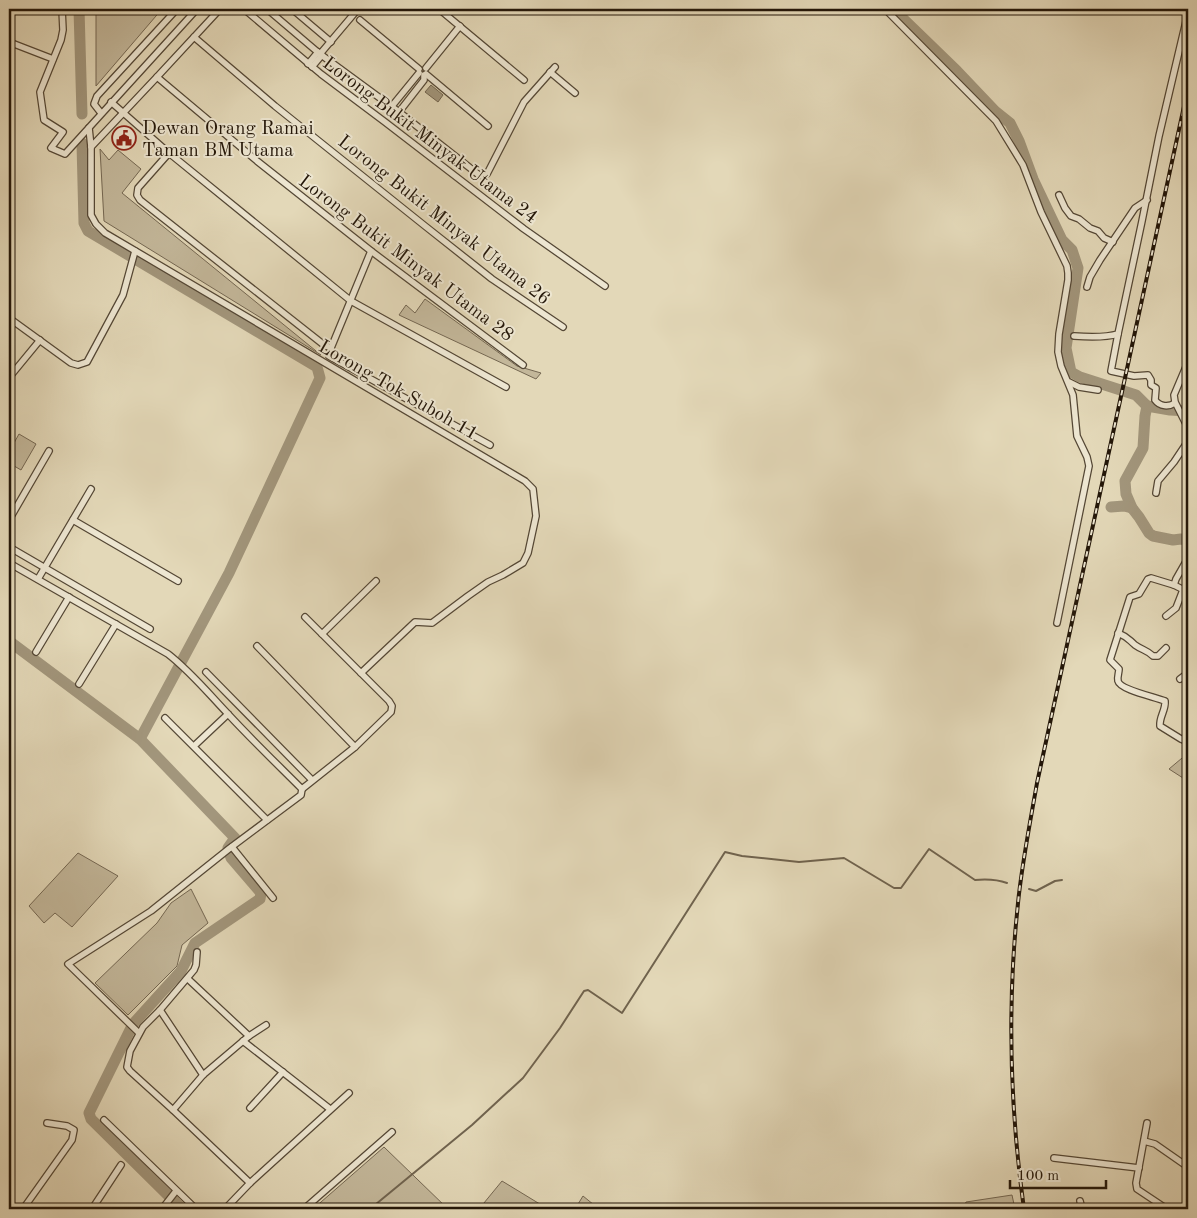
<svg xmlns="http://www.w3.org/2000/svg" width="1197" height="1218" viewBox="0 0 1197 1218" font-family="'Old Standard TT',serif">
	<rect width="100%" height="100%" fill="#e3d8b8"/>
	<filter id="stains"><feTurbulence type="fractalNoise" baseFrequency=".004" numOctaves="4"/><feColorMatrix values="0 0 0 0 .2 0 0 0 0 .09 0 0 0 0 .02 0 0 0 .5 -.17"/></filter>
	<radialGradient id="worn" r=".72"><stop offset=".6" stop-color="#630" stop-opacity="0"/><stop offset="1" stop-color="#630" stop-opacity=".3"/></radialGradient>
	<g fill="#c3b79a" stroke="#746752">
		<path d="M96 9H162L96 86Z"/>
		<path d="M100 149 109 160 118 150 141 169 122 193 321 355 104 221Z"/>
		<path d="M425 299 517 366 541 373 536 379 399 315 406 305 415 313Z"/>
		<path d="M19 434 36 444 21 470 9 463V452Z"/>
		<path d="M1188 753V789L1183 778 1169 769Z"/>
		<path d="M78 853 118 876 72 927 55 913 44 923 29 906Z"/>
		<path d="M191 889 208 923 182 945 177 966 128 1015 95 983 157 923 171 903Z"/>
		<path d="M384 1147 448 1209H313Z"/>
		<path d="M502 1181 548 1209H479Z"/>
		<path d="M1012 1195 1015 1209H963L966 1202Z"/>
		<path d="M583 1196 599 1209H575Z"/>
	</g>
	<path fill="#a2967c" stroke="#70634e" d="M431 85 443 95 438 102 425 92Z"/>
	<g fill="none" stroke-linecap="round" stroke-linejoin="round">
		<g stroke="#70634e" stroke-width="2">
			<path d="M1029 889 1036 891 1055 881 1062 880"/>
			<path d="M370 1209 472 1125 523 1078 560 1028 584 991 588 990 622 1013 725 852 742 856 799 862 844 858 894 888H901L929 849 975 880C986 879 996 879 1007 883"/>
		</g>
		<g stroke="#a2967c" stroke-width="11">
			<path d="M79 9 82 114"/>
			<path d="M893 9 957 71 995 111 1010 123 1019 141 1033 179 1062 240 1072 250 1078 268 1066 348 1071 372 1080 377 1136 395 1147 406 1145 416 1143 448 1125 481 1126 494 1132 508 1139 517 1149 533 1153 536 1173 540 1181 539 1188 541"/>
			<path d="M82 143 84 223 88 231 317 367 320 378 229 573 140 739"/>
			<path d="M1147 406 1170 410 1188 411"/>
			<path d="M1111 507 1124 506 1132 508"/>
			<path d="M9 641 140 739 235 838 228 848 231 858 261 893 260 899 195 943 181 971 133 1024 89 1113 91 1119 182 1209"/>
		</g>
		<g stroke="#544735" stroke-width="8">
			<g id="minor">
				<path d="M62 9 63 30 61 40 40 92 44 120 63 132 51 148 65 154 197 9"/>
				<path d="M244 9 321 74 385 122 524 229 605 286"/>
				<path d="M267 9 320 54 399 112 479 175 483 176 487 174 524 102 555 67"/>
				<path d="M292 9 331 42"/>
				<path d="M439 9 524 80"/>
				<path d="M885 9 996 121 1023 165 1041 212 1067 266 1068 273V280L1059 334 1058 352 1061 366 1073 395 1077 436 1087 457 1089 466 1057 623"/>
				<path d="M360 20 419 69"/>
				<path d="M194 37 275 106 425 226 492 279 563 327"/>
				<path d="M9 42 53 59"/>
				<path d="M320 54 358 9"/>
				<path d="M308 64 318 52"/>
				<path d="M312 67 322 55"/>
				<path d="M426 68 460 26"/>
				<path d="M550 72 575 93"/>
				<path d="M426 74 488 126"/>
				<path d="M157 77 257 161 371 251 523 365"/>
				<path d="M111 102 169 153 351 301 506 387"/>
				<path d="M392 106 419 73"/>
				<path d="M399 112 424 80V75"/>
				<path d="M101 113 94 104 97 96 177 9"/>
				<path d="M89 128 91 147V215L96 224 105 233 525 481 533 489 536 516 528 553 523 563 503 575 488 582 468 596 432 623 415 622 361 673"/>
				<path d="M91 147 157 77 220 9"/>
				<path d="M169 153 138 188 137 195 140 200 324 345 331 348"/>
				<path d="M1059 195 1065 208 1071 216 1079 219 1090 228 1098 231 1104 238 1113 242"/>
				<path d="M371 251 331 348 329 356 490 445"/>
				<path d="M1087 287 1090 277 1100 260 1135 208 1147 200"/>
				<path d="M9 318 71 363 78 365 87 362 123 295 135 251"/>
				<path d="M1118 334 1111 371 1134 376 1148 375 1151 380V385L1156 388 1155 400C1160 407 1169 407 1175 403"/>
				<path d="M1074 336C1088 337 1104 338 1118 334L1142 221 1159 136 1188 13"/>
				<path d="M1188 362 1174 395 1175 402 1188 428"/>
				<path d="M12 374 40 340"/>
				<path d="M1069 382 1079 387 1098 390"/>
				<path d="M1156 493 1158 481 1174 462 1188 441"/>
				<path d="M9 520 49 451"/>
				<path d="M73 520 178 581"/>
				<path d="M9 547 150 629"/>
				<path d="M9 563 168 654C191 672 208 693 228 714 252 740 277 764 302 789L301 795 230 848 151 911 68 964 139 1033"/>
				<path d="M38 579 91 489"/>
				<path d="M1174 585 1176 579 1188 558"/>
				<path d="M1188 592 1174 585 1151 578 1148 579 1139 594 1130 597 1110 660 1119 669C1119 673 1117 677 1118 681 1120 690 1156 697 1165 701 1166 710 1159 717 1160 726L1181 739 1188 742"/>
				<path d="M1166 616 1176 608 1183 590"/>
				<path d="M1118 633C1128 637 1128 639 1135 645 1142 650 1147 650 1153 656H1158L1166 648"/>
				<path d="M322 634 376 581"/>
				<path d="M257 646 355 747"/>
				<path d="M36 652 69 597"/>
				<path d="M206 672 312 780"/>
				<path d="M1180 679 1188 673"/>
				<path d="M79 684 116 624"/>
				<path d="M165 718 267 820"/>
				<path d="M194 746 228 714"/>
				<path d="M302 789 355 747 391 712 392 706 389 701 305 617"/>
				<path d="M232 847 273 898"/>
				<path d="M197 952 196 965 194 970 160 1010 143 1027 130 1051 127 1067 130 1071 173 1110 250 1183"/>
				<path d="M188 979 249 1036"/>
				<path d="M160 1010 203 1075"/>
				<path d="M243 1041 330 1109"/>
				<path d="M250 1108 283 1072"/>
				<path d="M173 1110 203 1075 249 1036 266 1025"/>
				<path d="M9 1118 10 1117"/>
				<path d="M104 1120 196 1209"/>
				<path d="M1147 1123 1136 1183 1137 1189 1167 1209"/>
				<path d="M1144 1141 1155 1144 1188 1167"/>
				<path d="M1054 1158 1139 1168"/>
				<path d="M1080 1201 1082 1209"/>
				<path d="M23 1209 72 1140 74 1130 67 1126 47 1123"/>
				<path d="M92 1209 121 1165"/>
				<path d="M162 1209 176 1191"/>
				<path d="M225 1209 250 1183 349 1093"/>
				<path d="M304 1209 392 1132"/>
			</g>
		</g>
		<use href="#minor" stroke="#ede6d1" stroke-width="5.5"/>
		<g stroke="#241709" stroke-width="4">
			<path id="rail" d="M1024 1209C1010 1108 1007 1005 1018 903 1022 863 1030 823 1037 783L1188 88"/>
		</g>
		<use href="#rail" stroke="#ede6d1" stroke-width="2" stroke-dasharray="5.5" stroke-linecap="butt"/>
	</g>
	<defs>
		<g id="civic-ring" transform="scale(1.25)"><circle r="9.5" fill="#ede6d1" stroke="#8f2418" stroke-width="1.5"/><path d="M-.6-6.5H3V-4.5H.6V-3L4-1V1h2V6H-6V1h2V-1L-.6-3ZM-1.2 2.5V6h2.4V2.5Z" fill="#8f2418"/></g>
	</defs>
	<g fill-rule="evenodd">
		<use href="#civic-ring" x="124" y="138"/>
	</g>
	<g text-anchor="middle" stroke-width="4" stroke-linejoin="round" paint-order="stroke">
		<g font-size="19" fill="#241709" stroke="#ede6d1" text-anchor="start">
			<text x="142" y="134">Dewan Orang Ramai<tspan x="142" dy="22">Taman BM Utama</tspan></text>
		</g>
		<g font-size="19" fill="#241709" stroke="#ede6d1">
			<text transform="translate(431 139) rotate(37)" y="7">Lorong Bukit Minyak Utama 24</text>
			<text transform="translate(445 219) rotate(38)" y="7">Lorong Bukit Minyak Utama 26</text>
			<text transform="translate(407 257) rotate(37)" y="7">Lorong Bukit Minyak Utama 28</text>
			<text transform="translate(399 389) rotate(30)" y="7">Lorong Tok Suboh 11</text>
		</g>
	</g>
	<rect width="1197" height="1218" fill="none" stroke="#e3d8b8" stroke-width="30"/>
	<rect x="10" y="10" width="1177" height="1198" fill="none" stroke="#241709" stroke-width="2.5"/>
	<rect x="15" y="15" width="1167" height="1188" fill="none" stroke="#241709"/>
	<path d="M1010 1180v8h96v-8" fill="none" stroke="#241709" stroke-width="2.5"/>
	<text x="1017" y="1180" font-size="15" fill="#241709" stroke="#ede6d1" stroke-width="4" paint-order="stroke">100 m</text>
	<rect width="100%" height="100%" filter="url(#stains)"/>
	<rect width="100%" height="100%" fill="url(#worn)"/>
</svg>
